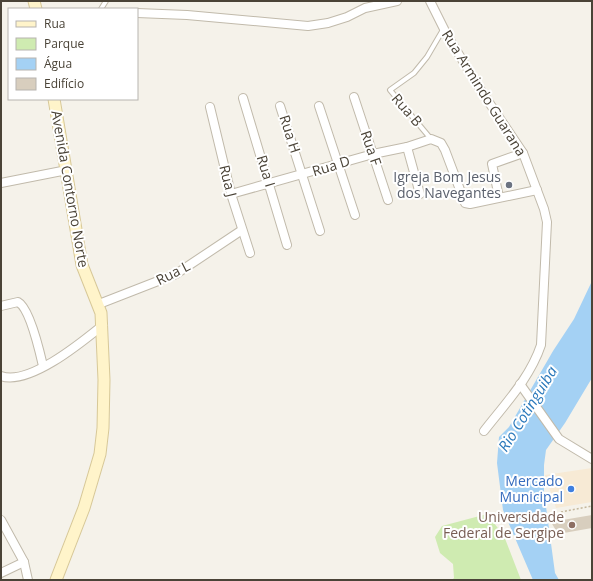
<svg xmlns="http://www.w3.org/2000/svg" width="593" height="581" viewBox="0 0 593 581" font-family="'Open Sans',sans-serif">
	<rect width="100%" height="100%" fill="#f5f2ea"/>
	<path fill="#f7ead5" d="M592 468V502L556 508 545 475Z"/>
	<path fill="#cfebb1" d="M487 514 504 536 521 580H452L454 578 453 564 440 553 435 537 442 526Z"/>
	<path fill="#a4d1f4" d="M592 281V378L565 423 546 450 544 465V492L555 573 559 580H533L503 510 497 463 499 437 509 427 553 351 574 319Z"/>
	<path fill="#d8cebe" d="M592 515V528L558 534 551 522Z"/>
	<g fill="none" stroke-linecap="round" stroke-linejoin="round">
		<g stroke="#c1baab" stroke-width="6">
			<g id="lane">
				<path d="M101 9 106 1"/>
				<path d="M431 139 390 90 414 73 427 57 444 28"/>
			</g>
		</g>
		<g stroke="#c1baab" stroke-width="10">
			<g id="street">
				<path d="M430 1 447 35 480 89 523 153 544 209 547 222 541 345C530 378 505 404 484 431"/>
				<path d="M137 13 187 15 308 26 328 23 347 17 365 8 397 1"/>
				<path d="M354 97 388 200"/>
				<path d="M243 98 287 245"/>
				<path d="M280 106 320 231"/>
				<path d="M319 106 355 215"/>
				<path d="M210 107 231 194 250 253"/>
				<path d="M407 147 420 194"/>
				<path d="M1 183 67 170"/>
				<path d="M231 194 373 154 407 147 431 139 441 143 445 150 465 203 470 204 537 190"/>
				<path d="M499 197 492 164 523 153"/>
				<path d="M99 304 176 274 242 230"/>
				<path d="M1 306 18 302C30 308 40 353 43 366"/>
				<path d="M1 376C29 386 82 342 103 325"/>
				<path d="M520 384 559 439 592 459"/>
				<path d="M1 520 24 562 28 580"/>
				<path d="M1 573 24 562"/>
			</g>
		</g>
		<g stroke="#d7c898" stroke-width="13">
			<g id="secondary">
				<path d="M34 1 36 9"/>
				<path d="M54 99 82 265 101 313 104 380 103 428 100 454 84 508 56 580"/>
			</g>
		</g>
		<path stroke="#c4b79c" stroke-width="1.5" stroke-dasharray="2 2" stroke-linecap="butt" d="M561 512 592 506"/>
		<use href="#lane" stroke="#fff" stroke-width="4"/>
		<use href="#street" stroke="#fff" stroke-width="8"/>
		<use href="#secondary" stroke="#fff4ca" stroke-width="11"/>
	</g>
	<circle fill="#6b7280" stroke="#fff" stroke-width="1.5" cx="509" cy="185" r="4"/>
	<circle fill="#3f7fe0" stroke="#fff" stroke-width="1.5" cx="571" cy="489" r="4"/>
	<circle fill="#8d6e63" stroke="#fff" stroke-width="1.5" cx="572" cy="525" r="4"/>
	<g text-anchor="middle" stroke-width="4" stroke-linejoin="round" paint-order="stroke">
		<g font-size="14" fill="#4a4337" stroke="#fff">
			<text transform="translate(484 93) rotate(58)" y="5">Rua Armindo Guarana</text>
			<text transform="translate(407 110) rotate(49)" y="5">Rua B</text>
			<text transform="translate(290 134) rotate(72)" y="5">Rua H</text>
			<text transform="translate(371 148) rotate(71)" y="5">Rua F</text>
			<text transform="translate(331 166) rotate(-17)" y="5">Rua D</text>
			<text transform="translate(266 171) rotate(73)" y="5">Rua I</text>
			<text transform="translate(228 181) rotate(76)" y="5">Rua J</text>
			<text transform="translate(70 189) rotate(80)" y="5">Avenida Contorno Norte</text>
			<text transform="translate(173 273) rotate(-27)" y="5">Rua L</text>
		</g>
		<g font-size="14" fill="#5b616d" stroke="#fff" text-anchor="end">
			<text x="501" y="182">Igreja Bom Jesus<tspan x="501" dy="16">dos Navegantes</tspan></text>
		</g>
		<g font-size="14" fill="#366cbe" stroke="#fff" text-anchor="end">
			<text x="563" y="486">Mercado<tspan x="563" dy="16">Municipal</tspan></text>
		</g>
		<g font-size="14" fill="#785e54" stroke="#fff" text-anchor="end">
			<text x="564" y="522">Universidade<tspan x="564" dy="16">Federal de Sergipe</tspan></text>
		</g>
		<g font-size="15" font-style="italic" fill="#2b79bb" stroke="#fff">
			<text transform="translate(528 409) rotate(-58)" y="5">Rio Cotinguiba</text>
		</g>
	</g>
	<rect width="593" height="581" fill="none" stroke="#4a4337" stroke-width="4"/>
	<rect x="8" y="8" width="130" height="92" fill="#ffffff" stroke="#b7b4af"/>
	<rect x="16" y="21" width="20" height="6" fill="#fff4ca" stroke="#b7b4af"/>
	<text x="44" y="28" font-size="12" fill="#4a4337">Rua</text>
	<rect x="16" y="38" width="20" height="12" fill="#cfebb1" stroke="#b7b4af"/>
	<text x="44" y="48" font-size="12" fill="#4a4337">Parque</text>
	<rect x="16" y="58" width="20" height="12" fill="#a4d1f4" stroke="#b7b4af"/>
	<text x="44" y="68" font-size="12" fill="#4a4337">Água</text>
	<rect x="16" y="78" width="20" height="12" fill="#d8cebe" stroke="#b7b4af"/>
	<text x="44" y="88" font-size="12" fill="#4a4337">Edifício</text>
</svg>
